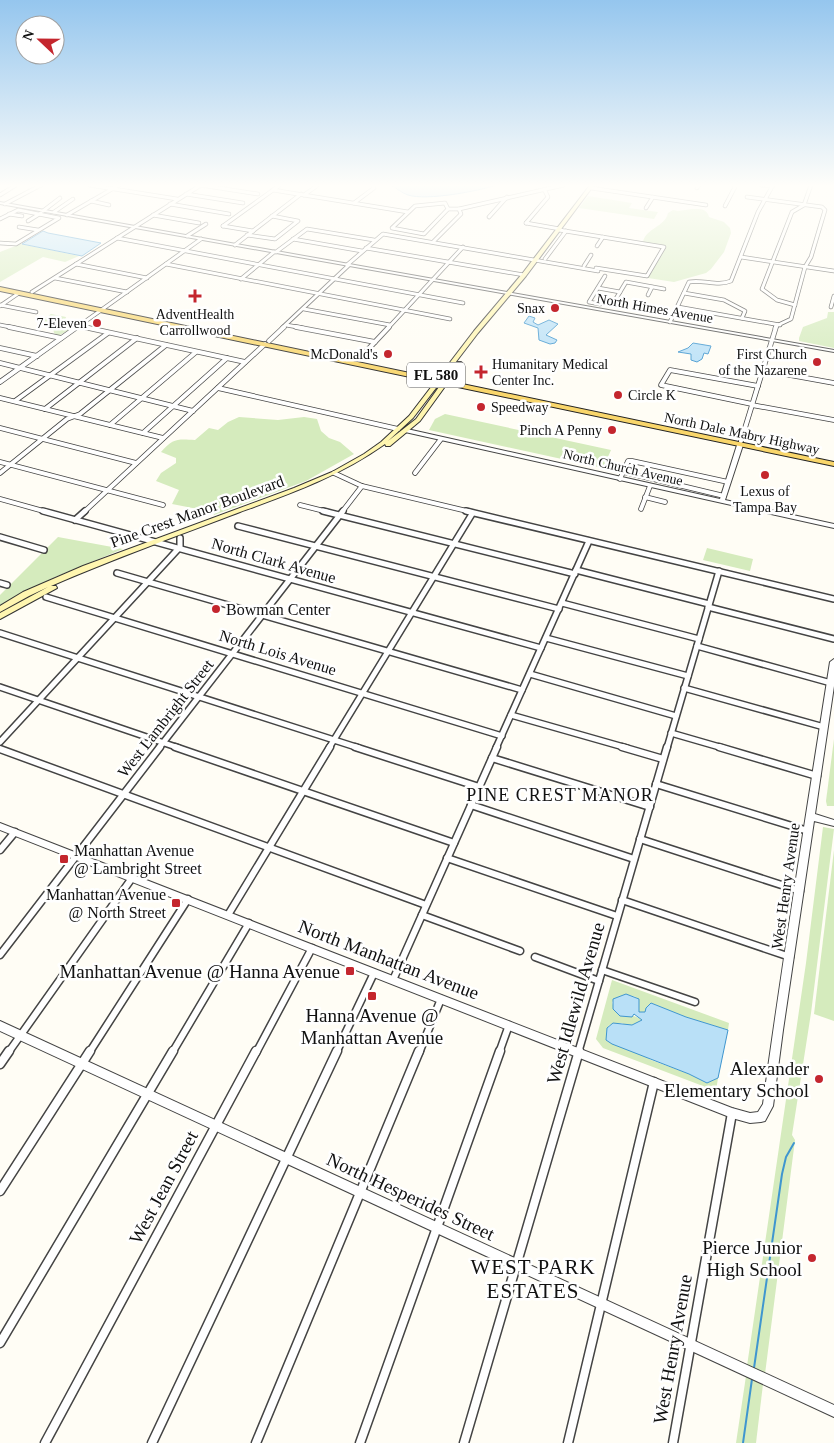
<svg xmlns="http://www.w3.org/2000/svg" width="834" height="1443" viewBox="0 0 834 1443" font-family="Georgia,serif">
	<rect width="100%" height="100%" fill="#fffdf5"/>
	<g fill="#d5ebbd">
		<path d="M588 196 632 203 629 208 658 212 654 219 579 208Z"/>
		<path d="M692 209C699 209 707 208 709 217L724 222 730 228 731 233 724 252 711 269 706 273 674 282 648 278 666 247 643 242C646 228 665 227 668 213L673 210 678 211Z"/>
		<path d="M23 243 21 244 79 256 65 262 43 257 0 282V252Z"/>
		<path d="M828 312H834V348L799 341V338L803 327 827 318Z"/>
		<path d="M51 314 66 317 65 320 76 322 78 325 58 336 54 333 53 328 41 321Z"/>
		<path d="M445 414 611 450 603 468 429 430 435 419Z"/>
		<path d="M239 417 278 420 304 417 317 419 321 431 329 438 340 442 354 454 306 481 214 515 213 512 172 504 179 490 156 481 161 473 176 463V458L161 452C173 438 178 439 195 440L209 428 218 430 228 422Z"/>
		<path d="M58 537 123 549 55 577 0 605V595Z"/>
		<path d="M707 548 753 559 750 571 703 560Z"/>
		<path d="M834 739V806H827L826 801Z"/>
		<path d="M823 827 834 829 811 1013 792 1135 795 1140 765 1374 747 1366 806 963Z"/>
		<path d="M834 850V1021L814 1014Z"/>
		<path d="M612 980 729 1023 728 1030 686 1017 651 1003 645 1012H639V1006L636 997C625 994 621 994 612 1002 615 1017 631 1012 642 1020 636 1024 629 1028 622 1023L609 1025 606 1034 651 1060 689 1074 707 1083 718 1078 716 1091 603 1048 596 1039Z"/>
		<path d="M746 1376 763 1384 756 1443H736Z"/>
	</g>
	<g fill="#b9e0f7" stroke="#3f96cf">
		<path d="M391 185H497C478 191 427 201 408 195 402 193 396 188 391 185Z"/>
		<path d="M43 231 48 233 101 243 82 256 22 244Z"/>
		<path d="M529 316 535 318 533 322 538 325 549 320 558 324 546 335 557 340 555 343 550 344 539 340 538 328 524 323Z"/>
		<path d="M693 343 711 346 708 354 704 353 702 359 697 362 691 360V354L678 352 688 348Z"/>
		<path d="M626 994 639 999V1012H645L646 1008 651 1003 686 1017 728 1030 718 1078 707 1083 689 1074 612 1044 606 1040 607 1028 613 1023 632 1025 642 1020 634 1014 632 1017 620 1016 613 1009V999Z"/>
	</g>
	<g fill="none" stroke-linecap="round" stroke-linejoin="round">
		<g stroke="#3f96cf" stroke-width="2">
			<path d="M754 1368 782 1174 786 1157 794 1143"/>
			<path d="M743 1443 752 1379"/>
		</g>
		<g stroke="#444" stroke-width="4.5">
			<g id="minor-far4">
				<path d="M89 185 177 199"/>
				<path d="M200 185 258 194"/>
				<path d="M761 185 773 186"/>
				<path d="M591 188 706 205"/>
				<path d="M697 188 699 185"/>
				<path d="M273 190 408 212"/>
				<path d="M186 194 243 203"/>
				<path d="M0 195 16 185"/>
				<path d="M304 195 318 185"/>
				<path d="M747 197 822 207 825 210 811 257 805 267 791 319 776 326 775 328"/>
				<path d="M91 201 109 205"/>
				<path d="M354 203 374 188 373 185"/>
				<path d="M445 203 448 209 424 234 392 228 415 206Z"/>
				<path d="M5 204 41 185"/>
				<path d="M170 204 229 214"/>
				<path d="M725 206 736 185"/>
				<path d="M646 208 653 197"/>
				<path d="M448 209H459L564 185"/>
				<path d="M43 211 60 198"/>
				<path d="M54 212 73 199"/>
				<path d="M9 214 22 216"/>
				<path d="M67 215 119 185"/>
				<path d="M153 215 199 223"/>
				<path d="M489 217 507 197"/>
				<path d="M0 219 18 210 59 218 16 244 0 243"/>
				<path d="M28 221 41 213"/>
				<path d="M526 223 548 197 544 189"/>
				<path d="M526 223 560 229"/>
				<path d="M223 226 280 185"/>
				<path d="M223 226 253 231 235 245"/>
				<path d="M19 227 38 230"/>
				<path d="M559 230 664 247 647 276 596 268"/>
				<path d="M253 231 301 194"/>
				<path d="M247 235 275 239 298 221 272 216"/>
				<path d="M187 236 206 224"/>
				<path d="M117 238 463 303"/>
				<path d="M293 239 362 251"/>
				<path d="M433 242 461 214 459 209"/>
				<path d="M597 246 603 237"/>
				<path d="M366 248 524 275"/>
				<path d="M276 252 307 229 374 240"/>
				<path d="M741 257 834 271"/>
				<path d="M545 259 566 231"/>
				<path d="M76 264 147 278"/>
				<path d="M166 264 450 319"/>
				<path d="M347 265 383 234 598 271"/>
				<path d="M584 266 591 255"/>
				<path d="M605 276 589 302 600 304 614 302 626 282 664 289"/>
				<path d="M55 278 127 292"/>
				<path d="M241 279 274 252"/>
				<path d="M598 288 620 292"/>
				<path d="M32 292 201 185"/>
				<path d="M684 293 724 300 745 311 742 318"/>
				<path d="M648 295 652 287"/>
				<path d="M0 305 36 312"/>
				<path d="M795 305 777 300 762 289 792 212 804 205 811 185"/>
				<path d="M0 306 19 293"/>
				<path d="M678 307 780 325"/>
				<path d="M831 307 834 296"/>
				<path d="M304 309 390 325"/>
				<path d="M670 322 689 282C703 279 717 287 731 281L758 212 773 185"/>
				<path d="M0 325 15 328"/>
				<path d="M286 325 303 328"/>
				<path d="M79 326 89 328"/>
				<path d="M76 328 201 239"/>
				<path d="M282 328 349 265"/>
				<path d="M388 328 463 247"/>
			</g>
		</g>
		<g stroke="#444" stroke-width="5.5">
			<g id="minor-far3">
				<path d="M9 327 61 338"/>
				<path d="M84 327 245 362"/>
				<path d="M296 327 375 342"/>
				<path d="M269 341 284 327"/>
				<path d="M0 348 37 356"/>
				<path d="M359 359 389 327"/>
				<path d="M0 363 193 411"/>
				<path d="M762 370 834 383"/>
				<path d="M0 382 77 327"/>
				<path d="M218 388 398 429"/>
				<path d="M0 398 163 438"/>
				<path d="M15 401 108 333"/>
				<path d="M752 404 661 385 670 370 758 386"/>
				<path d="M752 405 834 420"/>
				<path d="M45 409 137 338"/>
				<path d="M110 425 196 352"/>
				<path d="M0 428 136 463"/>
				<path d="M143 433 227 358"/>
				<path d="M741 441 776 327"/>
				<path d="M0 462 163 505"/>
				<path d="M624 472 724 496"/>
				<path d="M0 473 67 419 80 414 166 345"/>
				<path d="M334 473 362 486 471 512"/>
				<path d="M415 473 441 439"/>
				<path d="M620 479 628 461H632L728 482"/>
				<path d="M645 497 665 502"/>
				<path d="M0 499 47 512"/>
				<path d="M300 505 328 512"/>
				<path d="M641 509 650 486"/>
				<path d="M84 512 265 344"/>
				<path d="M342 512 362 486"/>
			</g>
		</g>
		<g stroke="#444" stroke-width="8">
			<g id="minor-far2">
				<path d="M43 511 541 648"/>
				<path d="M323 511 575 574"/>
				<path d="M466 511 834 599"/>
				<path d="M75 520 85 511"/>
				<path d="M238 526 559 609"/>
				<path d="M0 537 44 550"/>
				<path d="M576 570 709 604"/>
				<path d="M117 573 522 690"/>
				<path d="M0 583 7 585"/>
				<path d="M46 597 502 736"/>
				<path d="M562 603 699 639"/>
				<path d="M708 607 834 639"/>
				<path d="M0 633 359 748"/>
				<path d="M546 638 688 676"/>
				<path d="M697 646 831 683"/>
				<path d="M530 674 676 716"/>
				<path d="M0 687 179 748"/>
				<path d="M684 688 824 727"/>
				<path d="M511 715 627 748"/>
				<path d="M671 733 723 748"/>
				<path d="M0 742 180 547V538"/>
				<path d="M159 748 343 511"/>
				<path d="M329 748 472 514"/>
				<path d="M496 748 589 541"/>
				<path d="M667 748 719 571"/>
			</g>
		</g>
		<g stroke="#444" stroke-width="9">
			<g id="minor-far1">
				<path d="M175 747 454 843"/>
				<path d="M355 747 479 787"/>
				<path d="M622 747 663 759"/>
				<path d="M719 747 817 776"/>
				<path d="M0 749 426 905"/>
				<path d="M492 758 650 807"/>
				<path d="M656 784 808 831"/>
				<path d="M471 805 634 859"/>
				<path d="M640 839 800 891"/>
				<path d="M0 850 15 832"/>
				<path d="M447 858 617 916"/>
				<path d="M622 900 790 957"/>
				<path d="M228 915 330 747"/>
				<path d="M422 915 520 951"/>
				<path d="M0 955 160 747"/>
				<path d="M535 957 599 981"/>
				<path d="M602 970 695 1002"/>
				<path d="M393 980 497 747"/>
				<path d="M8 1053 132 878"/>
				<path d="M89 1053 188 899"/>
				<path d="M172 1053 249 923"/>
				<path d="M256 1053 312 948"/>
				<path d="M336 1053 374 973"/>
				<path d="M419 1053 441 999"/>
				<path d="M499 1053 509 1025"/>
				<path d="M578 1053 667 747"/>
			</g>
		</g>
		<g stroke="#444" stroke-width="11">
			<g id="minor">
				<path d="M0 1064 9 1051"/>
				<path d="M0 1191 90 1051"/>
				<path d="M0 1343 173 1051"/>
				<path d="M45 1443 256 1051"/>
				<path d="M152 1443 337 1051"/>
				<path d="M256 1443 419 1051"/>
				<path d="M360 1443 500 1051"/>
				<path d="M464 1443 579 1051"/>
				<path d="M568 1443 654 1082"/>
				<path d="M673 1443 732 1113"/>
			</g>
		</g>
		<g stroke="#444" stroke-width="2">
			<g id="tertiary">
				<path d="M0 202 834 350V352L0 204Z"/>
				<path d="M407 429 720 499 737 445 740 443 743 445 725 500 834 524V528L405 432V430Z"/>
				<path d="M834 659V686L815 814 834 820V826L814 821 783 1030 773 1106 765 1121 761 1122 750 1123 732 1118 0 830V823L732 1108 750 1113 758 1112 763 1104C783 956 807 809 830 662Z"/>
				<path d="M0 1021 834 1405V1417L0 1031Z"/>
			</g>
		</g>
		<g stroke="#333" stroke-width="2">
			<path id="secondary" d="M590 185H594L526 276 478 333 413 418 388 441 416 419 457 362H461L462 363 420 421 390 446H386L385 444C340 476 292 493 240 512 177 536 113 559 51 586H56L57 588 0 619V613L48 587 29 596 0 612V606L23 592 83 566 294 488 332 472 364 454 381 442 409 416 474 331 522 274Z"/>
		</g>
		<g stroke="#222" stroke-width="2">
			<path id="primary" d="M0 287 834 462V466L0 291Z"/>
		</g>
		<use href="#minor-far4" stroke="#fff" stroke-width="3"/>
		<use href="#minor-far3" stroke="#fff" stroke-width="4"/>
		<use href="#minor-far2" stroke="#fff" stroke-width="5"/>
		<use href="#minor-far1" stroke="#fff" stroke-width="6"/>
		<use href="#minor" stroke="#fff" stroke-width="8"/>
		<use href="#tertiary" fill="#fff" fill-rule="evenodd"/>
		<use href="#secondary" fill="#fff6b0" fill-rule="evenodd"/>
		<use href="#primary" fill="#f9d66b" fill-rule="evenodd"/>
	</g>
	<linearGradient id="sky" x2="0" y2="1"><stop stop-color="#95c6ee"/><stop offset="0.48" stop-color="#fffefa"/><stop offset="1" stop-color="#fffefa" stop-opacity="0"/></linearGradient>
	<rect width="834" height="387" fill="url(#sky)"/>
	<g fill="#c4262e" stroke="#fff" stroke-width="2">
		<path d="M192.5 288.5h5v5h5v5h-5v5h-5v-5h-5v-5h5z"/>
		<circle cx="555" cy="308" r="5"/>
		<circle cx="97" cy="323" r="5"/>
		<circle cx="388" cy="354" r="5"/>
		<circle cx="817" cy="362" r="5"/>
		<path d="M478.5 364.5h5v5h5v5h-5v5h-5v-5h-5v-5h5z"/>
		<circle cx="618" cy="395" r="5"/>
		<circle cx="481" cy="407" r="5"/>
		<circle cx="612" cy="430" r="5"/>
		<circle cx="765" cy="475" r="5"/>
		<circle cx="216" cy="609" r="5"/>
		<rect x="59" y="854" width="10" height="10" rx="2.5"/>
		<rect x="171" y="898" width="10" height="10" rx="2.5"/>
		<rect x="345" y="966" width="10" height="10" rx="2.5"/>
		<rect x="367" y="991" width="10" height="10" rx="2.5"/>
		<circle cx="819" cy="1079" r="5"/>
		<circle cx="812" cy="1258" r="5"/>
	</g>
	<g text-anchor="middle" stroke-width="5" stroke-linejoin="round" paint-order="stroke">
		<g font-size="14" fill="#111" stroke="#fff" text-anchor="end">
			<text x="545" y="313">Snax</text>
			<text x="195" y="319" text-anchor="middle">AdventHealth<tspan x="195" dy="16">Carrollwood</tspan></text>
			<text x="87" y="328">7-Eleven</text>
			<text x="378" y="359">McDonald's</text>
			<text x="807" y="359">First Church<tspan x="807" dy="16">of the Nazarene</tspan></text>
			<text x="492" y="369" text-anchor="start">Humanitary Medical<tspan x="492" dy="16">Center Inc.</tspan></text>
			<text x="628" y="400" text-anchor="start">Circle K</text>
			<text x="491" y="412" text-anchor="start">Speedway</text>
			<text x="602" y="435">Pinch A Penny</text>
			<text x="765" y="496" text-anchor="middle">Lexus of<tspan x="765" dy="16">Tampa Bay</tspan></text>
		</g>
		<g font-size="14" fill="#111" stroke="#fff">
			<text transform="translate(655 308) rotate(10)" y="5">North Himes Avenue</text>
			<text transform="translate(742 433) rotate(12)" y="5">North Dale Mabry Highway</text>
			<text transform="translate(623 467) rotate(13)" y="5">North Church Avenue</text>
		</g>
		<rect fill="#fff" stroke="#585858" stroke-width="1" x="407" y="362.5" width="58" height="25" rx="4"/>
		<g font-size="15" font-weight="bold" fill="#111">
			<text x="436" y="380">FL 580</text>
		</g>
		<g font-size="16" fill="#111" stroke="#fff">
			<text transform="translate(197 511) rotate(-20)" y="6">Pine Crest Manor Boulevard</text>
			<text transform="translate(274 560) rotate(16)" y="6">North Clark Avenue</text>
			<text transform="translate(278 652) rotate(17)" y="6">North Lois Avenue</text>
			<text transform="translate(165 718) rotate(-52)" y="6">West Lambright Street</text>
			<text transform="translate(785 886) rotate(-82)" y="6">West Henry Avenue</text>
		</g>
		<g font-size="16" fill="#111" stroke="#fff" text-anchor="start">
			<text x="226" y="615">Bowman Center</text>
			<text x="74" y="856">Manhattan Avenue<tspan x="74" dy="18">@ Lambright Street</tspan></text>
			<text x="166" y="900" text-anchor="end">Manhattan Avenue<tspan x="166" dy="18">@ North Street</tspan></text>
		</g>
		<g font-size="18" letter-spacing="1" fill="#111" stroke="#fff">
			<text x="560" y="801">PINE CREST MANOR</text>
		</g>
		<g font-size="19" fill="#111" stroke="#fff">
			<text transform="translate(389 959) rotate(21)" y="7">North Manhattan Avenue</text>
			<text transform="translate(575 1003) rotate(-74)" y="7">West Idlewild Avenue</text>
			<text transform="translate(163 1187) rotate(-62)" y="7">West Jean Street</text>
			<text transform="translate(411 1196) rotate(25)" y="7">North Hesperides Street</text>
			<text transform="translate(672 1349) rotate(-80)" y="7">West Henry Avenue</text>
		</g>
		<g font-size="19" fill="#111" stroke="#fff" text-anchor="end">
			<text x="340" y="978">Manhattan Avenue @ Hanna Avenue</text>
			<text x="372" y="1022" text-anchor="middle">Hanna Avenue @<tspan x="372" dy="22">Manhattan Avenue</tspan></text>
			<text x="809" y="1075">Alexander<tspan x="809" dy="22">Elementary School</tspan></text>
			<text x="802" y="1254">Pierce Junior<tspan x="802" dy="22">High School</tspan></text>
		</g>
		<g font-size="21" letter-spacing="1" fill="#111" stroke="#fff">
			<text x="533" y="1274">WEST PARK<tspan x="533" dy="24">ESTATES</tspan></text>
		</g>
	</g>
	<g transform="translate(40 40) rotate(292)"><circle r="24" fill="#ffffff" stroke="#a0a0a0"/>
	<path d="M0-4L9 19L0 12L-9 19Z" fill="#c4262e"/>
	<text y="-8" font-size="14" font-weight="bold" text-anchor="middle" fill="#111111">N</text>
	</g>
</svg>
